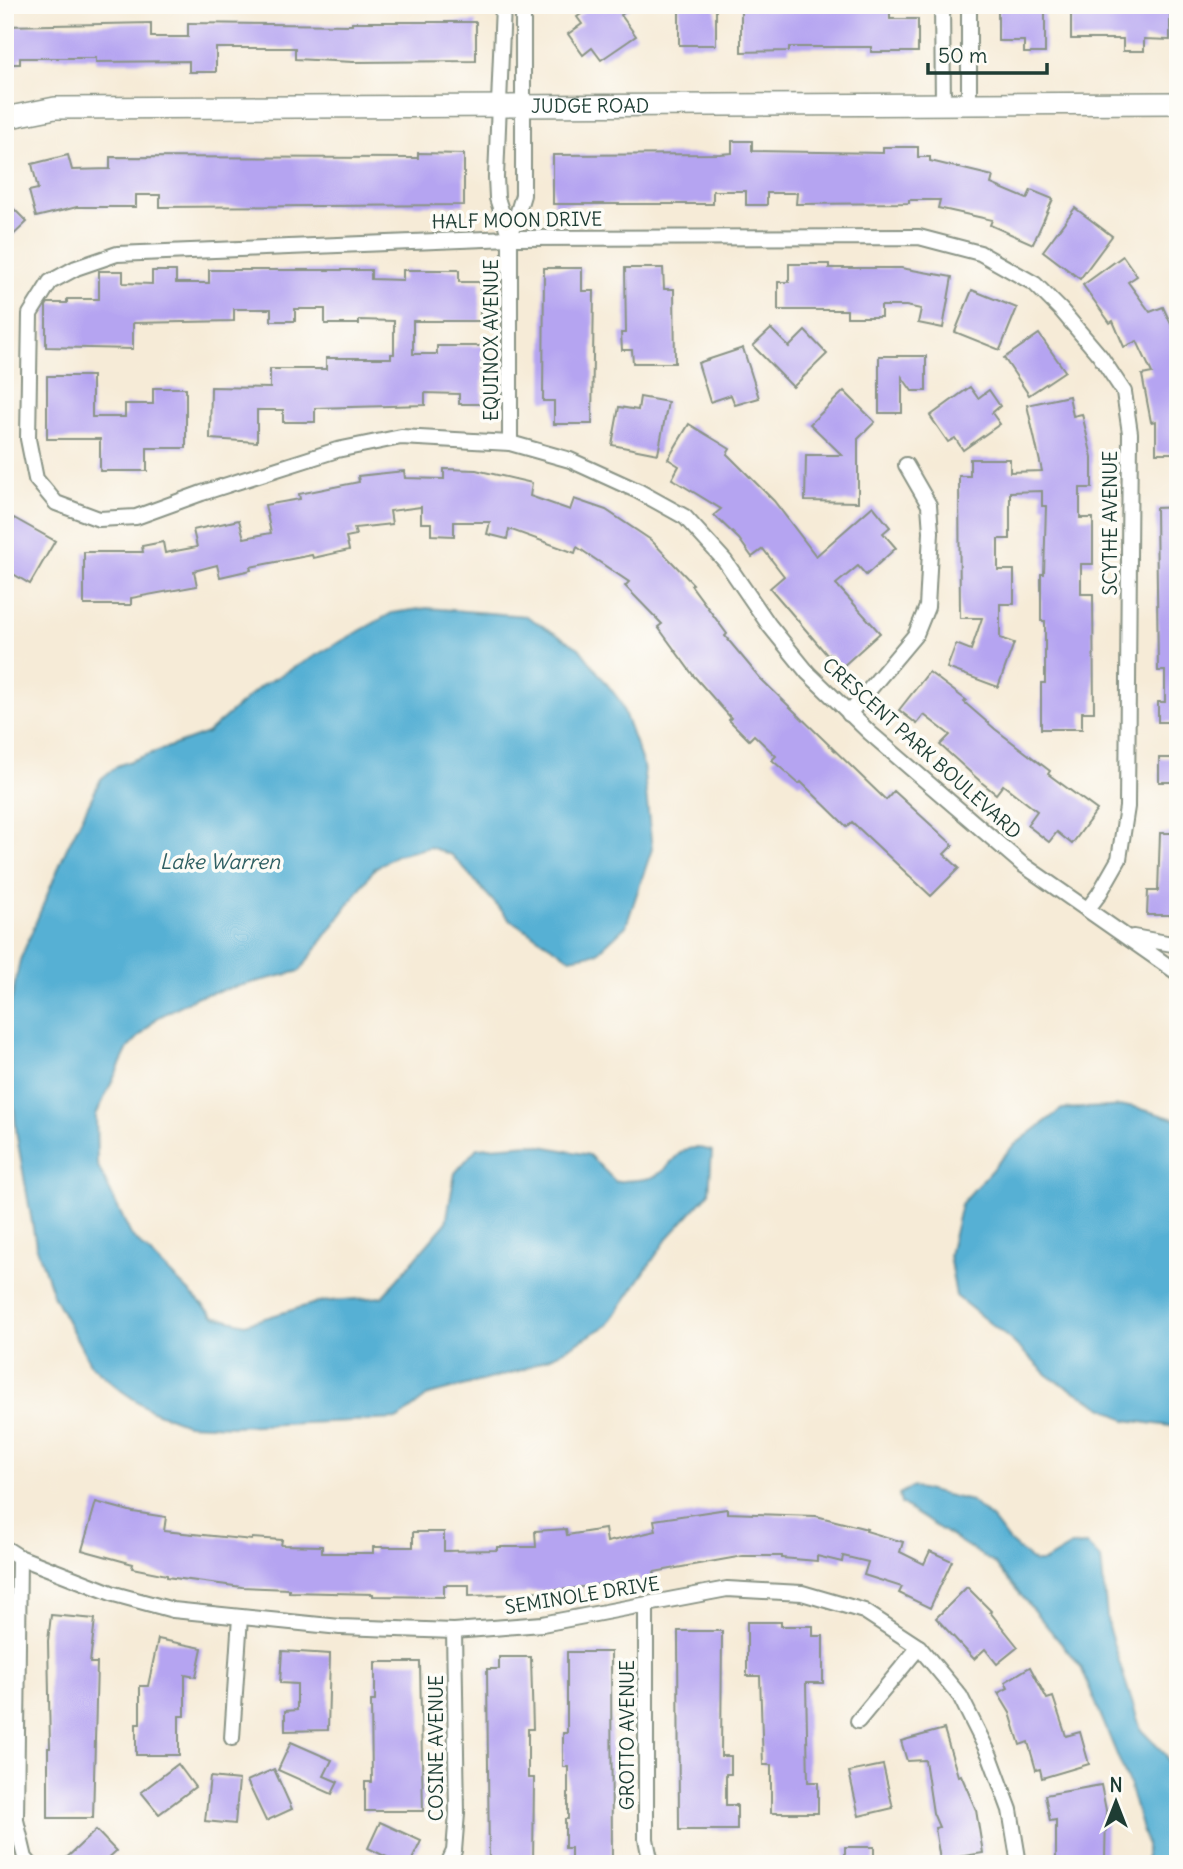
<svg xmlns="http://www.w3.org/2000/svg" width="1183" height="1869" viewBox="0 0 1183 1869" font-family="Delius,sans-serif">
	<rect width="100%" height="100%" fill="#fdfcf7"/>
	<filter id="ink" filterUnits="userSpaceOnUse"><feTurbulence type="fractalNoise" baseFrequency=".0143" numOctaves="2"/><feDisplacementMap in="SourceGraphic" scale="14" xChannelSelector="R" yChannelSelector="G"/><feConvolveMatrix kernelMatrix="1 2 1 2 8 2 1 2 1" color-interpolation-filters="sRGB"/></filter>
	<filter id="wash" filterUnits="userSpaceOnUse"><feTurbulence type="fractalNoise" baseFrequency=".00686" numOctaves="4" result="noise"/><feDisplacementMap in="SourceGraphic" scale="28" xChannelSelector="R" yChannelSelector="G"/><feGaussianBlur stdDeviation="1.57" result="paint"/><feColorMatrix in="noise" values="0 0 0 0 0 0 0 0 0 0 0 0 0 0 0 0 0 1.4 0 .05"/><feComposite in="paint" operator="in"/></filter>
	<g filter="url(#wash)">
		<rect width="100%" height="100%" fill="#f6ebd7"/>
		<g fill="#57b0d4" stroke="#3b7684" stroke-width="2">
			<path d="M427 608 526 616 579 648 620 701 643 765 652 849 626 926 597 953 570 958 509 919 452 855 430 847 397 855 375 868 300 971 198 996 157 1018 128 1048 96 1115 97 1164 131 1235 214 1316 245 1324 319 1302 382 1297 446 1223 455 1173 477 1148 531 1144 589 1155 616 1182C627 1180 639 1181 650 1178 675 1171 673 1138 712 1151L709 1193 667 1239 608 1325 557 1354 522 1370 429 1395 398 1419 233 1426 186 1424 150 1410 122 1391 91 1365 53 1295 36 1245 17 1137 6 1026 20 960 66 850 101 779 117 766 207 733 261 686 392 613Z"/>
			<path d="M1131 1106 1178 1120V1427L1126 1420 1051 1378 1012 1341 956 1296 949 1255 961 1204 1012 1147 1062 1109Z"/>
			<path d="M912 1487 971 1501 993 1520 1010 1542 1034 1562H1044L1071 1546 1087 1545 1101 1559 1108 1627 1141 1730 1166 1755 1178 1796V1864H1146V1843L1129 1784 1081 1667 995 1564 901 1504 899 1494Z"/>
		</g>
		<g id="blocks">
			<g fill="#b5a4f1">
				<path d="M594 5H635L621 15 636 36 601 60 592 48 583 55 568 34 582 24 577 17Z"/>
				<rect x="679" y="5" width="37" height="40"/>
				<path d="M741 5H764V10H803V5H890V19H918V52H871V47H789V51L741 52Z"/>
				<path d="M998 5H1020V9H1045V53H1024V41H998Z"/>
				<path d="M1071 5 1147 9V5H1170V40L1144 39V51H1123V39H1071Z"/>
				<path d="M352 22H476V61L353 62 295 59V48H216V72H189V61L96 62V58H20V64H5V26L151 23V37H188V23L352 25Z"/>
				<path d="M732 141H752V151L883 153V147H918V157H930V161L993 176 991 184 1027 199 1031 190 1053 199 1033 244 990 225 992 220 938 208 940 200H909V203L796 204 797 193H767V205H746V191H713V204H553V155L720 154 732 153Z"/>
				<path d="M418 153 464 154V205L160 207V195H136V207H77L36 217 29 191 38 189 32 164 68 155 72 170 110 169V157L418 158Z"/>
				<path d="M5 200 27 222 5 243Z"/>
				<path d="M1075 208 1112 236 1080 279 1043 251Z"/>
				<path d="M1123 256 1137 276 1128 282 1150 312 1163 307 1178 339V453H1156V421L1151 422 1142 375 1152 373 1137 341 1124 347 1113 321 1110 323 1083 285Z"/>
				<path d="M789 264H829V268H901L952 277 943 328 918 323 921 309 906 306H881V317H847V310H778V282H789Z"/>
				<path d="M544 268H582V291H594L592 424H554V401H543Z"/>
				<path d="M625 268H663L664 289H674L675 363H633L632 350H622L621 333H626Z"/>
				<path d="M209 270H371V279L403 280V270H459V282H480V321H413V354H437V346H483L482 404H459V394L425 393V405L315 408V422H283V410H257V442L210 439 211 387 270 388V369H326V358H391V354H394V321L359 320V324H325V309H295V321H271V309H234V321L133 323V349L46 347V306L48 303H67V299H99V271H123V283L152 284V271H176V283H209Z"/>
				<path d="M972 290 1017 308 1000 350 955 332Z"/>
				<path d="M771 329 789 347 805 331 827 354 793 387 753 346Z"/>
				<path d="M1039 334 1065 371 1029 395 1004 358Z"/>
				<path d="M743 348 759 398 735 405 731 395 710 402 698 363Z"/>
				<path d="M879 356H926V391H912L902 377V413H879Z"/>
				<path d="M47 376H92V417H125V404H153V388H186V448H147V471H100V439H47Z"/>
				<path d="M970 387 978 398 989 390 1000 406 992 413 1000 424 963 450 955 438 948 442 930 416Z"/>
				<path d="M844 391 875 422 858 439V502L805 501 806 455H842L810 424Z"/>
				<path d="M1069 396 1073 416 1082 414 1092 457V488H1080V518H1093V564H1081V594H1093L1094 712H1082V729H1041V683H1045V621H1041V574H1044L1046 506H1042V491L1010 492V539H998V570H1014V604H1000V638L1014 643 998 687 947 668 956 644 971 650 982 618H960L959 476H970V459H1010V472L1042 471 1027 405Z"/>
				<path d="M640 397 668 402 658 454 612 445 619 407 638 410Z"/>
				<path d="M689 424 730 449 727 454 774 501 816 556 873 506 890 527 883 533 896 548 866 575 858 566 836 584 880 633 842 667 830 654 828 656 770 588 784 576 763 549 752 557 739 539 714 515 721 509 672 479 679 466 668 459Z"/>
				<path d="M444 469 476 470 532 483 530 496 570 510 574 499 606 510 651 540 693 584 691 585 727 634 725 636 760 678 886 800 894 791 953 845 944 854 959 868 931 896 852 822 847 827 801 782 799 784 772 760 776 756 754 735 749 740 729 720 731 718 693 675 658 627 662 624 625 586 629 582 577 547 575 553 509 529 507 539 487 534 490 522H454V536L431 535V523H421V507L390 511 392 524 354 528 356 535 346 537 349 550 313 558 312 555 250 567 251 570 220 577 217 565 194 571 197 586 131 598V605H84V552H143L142 546 163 542 165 553 197 547 193 530 239 520 244 538 271 533 265 505 300 499 299 494 359 482 358 476 404 471 405 478 444 479Z"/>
				<path d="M1178 507V722H1158V702H1165V671H1158L1156 508Z"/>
				<path d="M14 518 55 541 30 584 5 569V534Z"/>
				<path d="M929 672 966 700 964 702 995 729 1050 771 1048 774 1097 810 1072 844 1057 832 1049 842 1027 825 1037 811 1003 785 996 794 981 782 940 745 950 735 924 715 917 724 899 710Z"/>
				<rect x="1159" y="758" width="19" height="24"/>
				<path d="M1160 833H1178V915H1147L1148 891H1158Z"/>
				<path d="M96 1502 133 1512 166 1517 164 1531 252 1540V1538L282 1540 281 1545 322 1546V1553H373V1547H413V1532H444V1551L497 1550V1547H536L535 1531 566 1529 567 1535 605 1529 607 1542 656 1531 654 1520 727 1509V1513L816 1516 867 1529 866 1531 903 1542 900 1552 924 1564 930 1551 952 1561 930 1608 899 1593 902 1587 864 1575 868 1562 843 1556 842 1562 817 1556V1561L782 1558V1556H743L654 1572 657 1582 640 1586 638 1576 613 1582 570 1589 526 1592V1594L469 1596V1585H444V1597L373 1596V1594L289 1592V1589L242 1587 167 1577V1575L132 1568 133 1564 82 1550Z"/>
				<path d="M967 1587 991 1611 990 1612 1018 1647 997 1664 985 1649 974 1659 936 1618Z"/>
				<path d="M51 1615 95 1619 90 1663H97L93 1818H48V1748H50L48 1641Z"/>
				<path d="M747 1622H781V1626H813V1636H823V1683H806L808 1782H818V1813H771V1765H763L760 1676H747Z"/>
				<path d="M678 1631H722L721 1756H731V1774H726V1805H737V1830H679Z"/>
				<path d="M158 1639 202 1648 196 1677 185 1675V1716H179V1755H136V1724H140V1686H148Z"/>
				<path d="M282 1651 330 1654 328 1730 285 1731V1711L297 1710V1684L280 1683Z"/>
				<path d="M567 1652H611L612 1864H571V1848H565V1819H568V1767H563V1733H567Z"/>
				<path d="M499 1657H531L533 1729H528V1778H534L533 1864H489L487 1669H499Z"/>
				<path d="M375 1662H420L423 1811H365V1782H372L371 1701H375Z"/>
				<path d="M1030 1667 1047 1699 1053 1697 1066 1736 1080 1732 1089 1764 1042 1778 1040 1769 1036 1770 1028 1742 1020 1745 1010 1713 998 1693 1008 1688 1005 1682Z"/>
				<path d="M944 1729 958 1776 961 1775 976 1810 983 1853 940 1860 935 1828 939 1827 933 1813 925 1760 907 1761 901 1741Z"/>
				<path d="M291 1742 332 1760 324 1776 338 1782 332 1794 278 1770Z"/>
				<path d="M178 1764 195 1787 159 1814 141 1792Z"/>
				<path d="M883 1765 893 1808 859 1816 849 1772Z"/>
				<path d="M274 1769 292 1809 266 1821 247 1781Z"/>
				<path d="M210 1777 239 1780 235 1824 205 1821Z"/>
				<path d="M1101 1785 1106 1810 1105 1861H1056V1820L1050 1821 1045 1795Z"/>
				<path d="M380 1822 421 1841 410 1864H401L368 1848Z"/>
				<path d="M96 1830 116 1851 102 1864H60Z"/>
				<rect x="845" y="1847" width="29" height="17"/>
			</g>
		</g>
	</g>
	<g filter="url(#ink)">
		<use href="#blocks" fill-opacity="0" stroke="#8a9486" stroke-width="2"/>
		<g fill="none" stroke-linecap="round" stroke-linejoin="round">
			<g stroke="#8a9486" stroke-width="18">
				<g id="street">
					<path d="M503 5 496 177 497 198 510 238"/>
					<path d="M942 5 943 104"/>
					<path d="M969 5V104"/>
					<path d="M510 443V238L523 195V12L521 5"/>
					<path d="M849 714 916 634 927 607 931 532 929 505 906 465"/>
					<path d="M1087 910 1099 894 1119 859 1127 807 1130 433 1124 392 1100 356 1061 310 1035 284 980 253 919 237 510 238 117 254 76 268 50 282 30 314 28 439 36 479 56 503 99 519 136 517 202 493 337 450 401 437 510 443 570 460 638 491 685 517 725 561 769 625 808 673 870 733 1022 864 1178 973"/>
					<path d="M1133 937 1178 945"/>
					<path d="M5 1548 19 1557 114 1594 173 1610 340 1627 454 1631 542 1624 727 1589 802 1593 864 1611 919 1647 960 1696 990 1756 1010 1810 1019 1864"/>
					<path d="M19 1557 16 1820 25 1858 30 1864"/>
					<path d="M646 1606V1839L651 1864"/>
					<path d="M858 1721 919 1647"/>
					<path d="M232 1738 240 1617"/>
					<path d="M448 1864 454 1851 457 1813 454 1631"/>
				</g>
			</g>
			<g stroke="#8a9486" stroke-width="24">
				<g id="secondary">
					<path id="s1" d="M5 118 55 108 1178 103"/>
				</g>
			</g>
			<use href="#street" stroke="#fff" stroke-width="14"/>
			<use href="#secondary" stroke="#fff" stroke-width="21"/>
		</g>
	</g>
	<g text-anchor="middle" stroke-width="7" stroke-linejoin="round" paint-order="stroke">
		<g font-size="19" fill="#1f3d34" stroke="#fdfcf7">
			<text dy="7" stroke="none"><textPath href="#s1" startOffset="586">JUDGE ROAD</textPath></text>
			<text transform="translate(517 220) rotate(-1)" y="7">HALF MOON DRIVE</text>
			<text transform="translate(491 340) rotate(-90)" y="7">EQUINOX AVENUE</text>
			<text transform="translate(1110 523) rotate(-90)" y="7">SCYTHE AVENUE</text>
			<text transform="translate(922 748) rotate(42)" y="7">CRESCENT PARK BOULEVARD</text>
			<text transform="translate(582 1595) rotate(-9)" y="7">SEMINOLE DRIVE</text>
			<text transform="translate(627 1735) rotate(-90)" y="7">GROTTO AVENUE</text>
			<text transform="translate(436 1748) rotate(-90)" y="7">COSINE AVENUE</text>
		</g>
		<g font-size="21" font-style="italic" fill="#306064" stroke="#fdfcf7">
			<text x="220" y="869">Lake Warren</text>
		</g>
	</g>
	<rect width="1183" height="1869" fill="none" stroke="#fdfcf7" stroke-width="28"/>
	<g transform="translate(1116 1802)" stroke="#fdfcf7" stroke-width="5" paint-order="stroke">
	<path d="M0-5L12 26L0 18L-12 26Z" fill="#1f3d34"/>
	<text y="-10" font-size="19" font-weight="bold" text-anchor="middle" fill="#1f3d34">N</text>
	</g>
	<path d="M928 63v10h119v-10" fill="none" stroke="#1f3d34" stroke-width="3.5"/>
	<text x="938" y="63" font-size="21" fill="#1f3d34" stroke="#fdfcf7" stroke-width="5" paint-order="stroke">50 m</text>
</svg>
